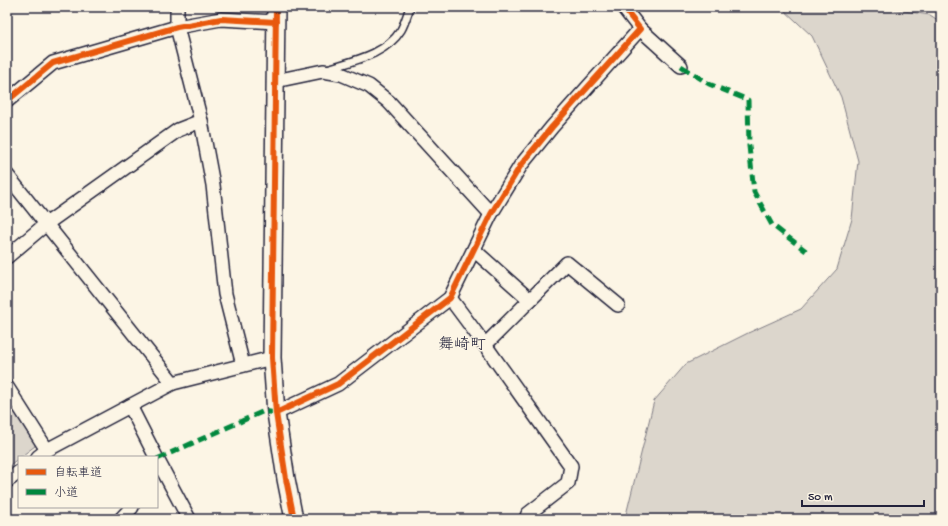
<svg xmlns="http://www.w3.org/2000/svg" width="948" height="526" viewBox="0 0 948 526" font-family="'Gochi Hand','Klee One',sans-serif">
	<rect width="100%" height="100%" fill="#fcf5e5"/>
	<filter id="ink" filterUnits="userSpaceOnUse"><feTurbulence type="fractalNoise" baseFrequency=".025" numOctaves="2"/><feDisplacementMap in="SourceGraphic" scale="8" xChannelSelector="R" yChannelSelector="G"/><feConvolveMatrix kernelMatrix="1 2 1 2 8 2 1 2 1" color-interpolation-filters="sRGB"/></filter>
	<g filter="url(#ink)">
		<g fill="#dcd6cc" stroke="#7f7c84">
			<path d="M782 7H878L930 15 941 22V519H625L654 401 686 364 748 333 801 309 837 269 852 219 858 161 841 97 812 36 782 8Z"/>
			<path d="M7 396 36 440 35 446 7 467Z"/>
		</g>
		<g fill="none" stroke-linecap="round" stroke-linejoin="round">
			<g stroke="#22223b" stroke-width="10">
				<path id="service" d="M327 69C352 61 386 55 401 30 405 23 407 15 410 7"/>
			</g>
			<g stroke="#22223b" stroke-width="16">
				<g id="minor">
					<path d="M177 7V27L201 121 213 185 225 294 243 365"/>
					<path d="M640 29 681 66"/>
					<path d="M275 81 323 71 341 74 369 86 389 102 491 214"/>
					<path d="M7 101 53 63 177 27 221 19 276 22"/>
					<path d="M7 175 173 383"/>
					<path d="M474 250 530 300"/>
					<path d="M7 257 46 224 178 130 201 121"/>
					<path d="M450 298 485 345 571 466 568 483 528 514 526 519"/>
					<path d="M485 345 567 263 618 305"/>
					<path d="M7 387 47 450"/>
					<path d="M130 406 156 457"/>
					<path d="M276 413 338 384 450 298 491 214 521 165 552 127 640 29 623 7"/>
					<path d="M38 457 47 450 173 383 272 358"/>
					<path d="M157 459 189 519"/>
					<path d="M7 481 19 472"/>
					<path d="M121 519 132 507"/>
				</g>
			</g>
			<g stroke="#22223b" stroke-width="20">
				<path id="tertiary" d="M276 7 272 358 276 413 286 479 294 519"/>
			</g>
			<use href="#service" stroke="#fcf5e5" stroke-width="7"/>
			<use href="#minor" stroke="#fcf5e5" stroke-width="13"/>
			<use href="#tertiary" stroke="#fcf5e5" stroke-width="17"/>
			<g stroke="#00873e" stroke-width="5" stroke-dasharray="10 5" stroke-linecap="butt">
				<path d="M681 66 709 84 748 100 749 146 754 192 772 225 806 251"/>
				<path d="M157 459 264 411 276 413"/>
			</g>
			<g stroke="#fcf5e5" stroke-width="8">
				<g id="cycleway">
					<path d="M276 7 272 358 276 413 286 479 294 519"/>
					<path d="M7 101 53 63 177 27 221 19 276 22"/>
					<path d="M276 413 338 384 450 298 491 214 521 165 552 127 640 29 623 7"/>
				</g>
			</g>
			<use href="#cycleway" stroke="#e8590c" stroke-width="6"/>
		</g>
	</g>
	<g text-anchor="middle" stroke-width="3" stroke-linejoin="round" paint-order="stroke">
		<g font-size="16" fill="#22223b" stroke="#fcf5e5">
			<text x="462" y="349">舞崎町</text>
		</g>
	</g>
	<rect width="948" height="526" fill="none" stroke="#fcf5e5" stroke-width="24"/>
	<rect x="12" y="12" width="924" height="502" fill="none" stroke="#22223b" stroke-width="1.5" filter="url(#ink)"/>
	<rect x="18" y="456" width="140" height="52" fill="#fcf5e5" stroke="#a5a1a1"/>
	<rect x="26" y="469" width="20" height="6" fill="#e8590c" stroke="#a5a1a1"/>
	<text x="54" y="476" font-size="12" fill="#22223b">自転車道</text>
	<rect x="26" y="489" width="20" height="6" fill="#00873e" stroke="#a5a1a1"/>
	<text x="54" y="496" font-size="12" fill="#22223b">小道</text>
	<path d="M802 500v6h122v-6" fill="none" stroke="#22223b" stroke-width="2"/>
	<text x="808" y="500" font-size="12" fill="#22223b" stroke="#fcf5e5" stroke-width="3" paint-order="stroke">50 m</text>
</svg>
